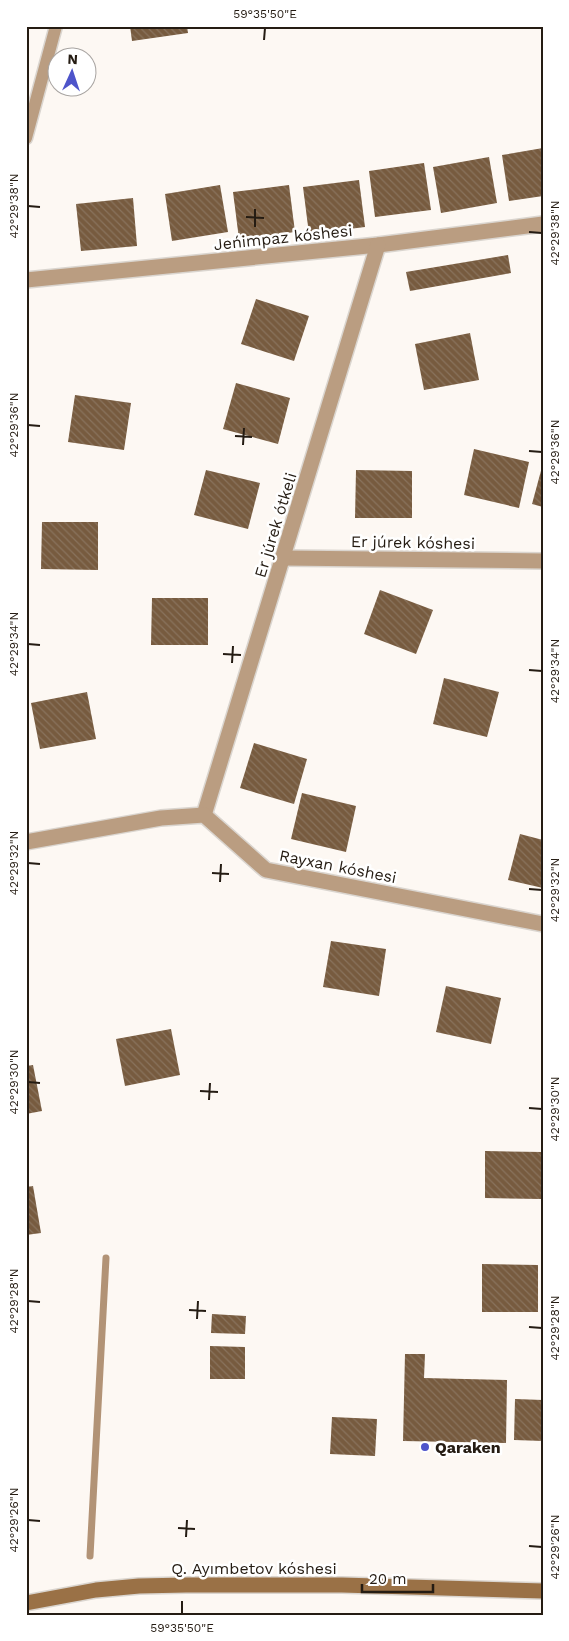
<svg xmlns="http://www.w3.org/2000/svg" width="569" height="1641" viewBox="0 0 569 1641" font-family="'Work Sans',sans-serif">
	<defs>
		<pattern id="building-back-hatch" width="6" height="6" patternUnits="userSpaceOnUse" patternTransform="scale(1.25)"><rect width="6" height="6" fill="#775b3f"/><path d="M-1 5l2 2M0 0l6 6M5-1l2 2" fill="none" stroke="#89735d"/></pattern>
	</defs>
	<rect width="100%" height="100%" fill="#fdf8f3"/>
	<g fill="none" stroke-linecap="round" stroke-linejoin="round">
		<path stroke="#b29376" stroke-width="7" d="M90 1556 106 1258"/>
	</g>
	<g fill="url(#building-back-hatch)">
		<path d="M130 26H187L188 33 132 41Z"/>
		<path d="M543 148V196L509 201 502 155Z"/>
		<path d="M489 157 497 203 441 213 433 167Z"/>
		<path d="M424 163 431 210 375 217 369 171Z"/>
		<path d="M359 180 365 227 309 234 303 187Z"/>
		<path d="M220 185 228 232 172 241 165 194Z"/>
		<path d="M289 185 295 232 239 239 233 192Z"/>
		<path d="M133 198 137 246 81 251 76 204Z"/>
		<path d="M508 255 511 273 410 291 406 272Z"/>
		<path d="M256 299 309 316 294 361 241 344Z"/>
		<path d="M470 333 479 380 424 390 415 344Z"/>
		<path d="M236 383 290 398 278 444 223 429Z"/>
		<path d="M75 395 131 403 124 450 68 442Z"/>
		<path d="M474 449 529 462 519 508 464 495Z"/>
		<path d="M542 467H543V507L532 504Z"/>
		<path d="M206 470 260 483 248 529 194 515Z"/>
		<path d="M356 470 412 471V518H355Z"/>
		<path d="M42 522H98V570L41 569Z"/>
		<path d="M380 590 433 610 416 654 364 634Z"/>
		<path d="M152 598H208V645H151Z"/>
		<path d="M444 678 499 692 487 737 433 724Z"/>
		<path d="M87 692 96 739 40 749 31 703Z"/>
		<path d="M254 743 307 759 294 804 240 788Z"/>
		<path d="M302 793 356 806 346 852 291 839Z"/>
		<path d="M520 834 543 840V888L508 880Z"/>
		<path d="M331 941 386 949 379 996 323 987Z"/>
		<path d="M446 986 501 998 491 1044 436 1032Z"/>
		<path d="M171 1029 180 1075 125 1086 116 1039Z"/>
		<path d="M33 1065 42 1111 26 1114V1066Z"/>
		<path d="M485 1151 542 1152 541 1199 485 1198Z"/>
		<path d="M33 1186 41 1233 26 1235V1187Z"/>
		<path d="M482 1264 538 1265V1312H482Z"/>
		<path d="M212 1314 246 1316 245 1334 211 1333Z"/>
		<path d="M210 1346 245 1347V1379H210Z"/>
		<path d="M405 1354H425L424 1378 507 1380 506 1443 403 1441Z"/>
		<path d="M515 1399 543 1400V1441L514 1440Z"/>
		<path d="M332 1417 377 1419 375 1456 330 1454Z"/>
	</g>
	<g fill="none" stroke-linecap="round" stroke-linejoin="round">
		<g stroke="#dad5cf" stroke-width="15">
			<path id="lane" d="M26 138 56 26"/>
		</g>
		<g stroke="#dad5cf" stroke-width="18">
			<g id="street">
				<path d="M26 280 378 245 543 224"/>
				<path d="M283 558 543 561"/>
				<path d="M204 815 378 245"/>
				<path d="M26 842 161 818 204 815 266 870 543 924"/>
			</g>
		</g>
		<g stroke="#dad5cf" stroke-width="18">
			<path id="secondary" d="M26 1603 96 1590 139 1586 186 1585H342L543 1591"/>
		</g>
		<use href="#lane" stroke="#ba9d81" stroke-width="12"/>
		<use href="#street" stroke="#ba9d81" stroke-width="15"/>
		<use href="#secondary" stroke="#9a7146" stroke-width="15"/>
	</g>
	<path fill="none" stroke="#251c13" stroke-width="2" d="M264 40 265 28M28 206 40 207M246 217 264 218M255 227V209M529 232 542 233M28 425 40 426M235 436 252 437M243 445 244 428M529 451 542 452M28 644 40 645M223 654 241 655M232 663 233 646M529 670 542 671M28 863 40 864M212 873 229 874M220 882 221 864M529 889 542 890M28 1082 40 1083M200 1091 218 1092M209 1100 210 1083M529 1108 542 1109M28 1301 40 1302M189 1310 206 1311M197 1319 198 1301M529 1327 542 1328M28 1520 40 1521M178 1528 195 1529M186 1537 187 1520M529 1546 542 1547M182 1614V1601"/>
	<circle fill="#4e54ca" stroke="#fff" stroke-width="2" cx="425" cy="1447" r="5"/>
	<g text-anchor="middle" stroke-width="5" stroke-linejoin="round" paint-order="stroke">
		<g font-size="16" fill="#251c13" stroke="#fff">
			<text transform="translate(283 237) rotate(-6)" y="6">Jeńimpaz kóshesi</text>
			<text transform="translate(275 525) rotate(-73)" y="6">Er júrek ótkeli</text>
			<text transform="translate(413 542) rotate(1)" y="6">Er júrek kóshesi</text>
			<text transform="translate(338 866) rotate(11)" y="6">Rayxan kóshesi</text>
			<text x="254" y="1574">Q. Ayımbetov kóshesi</text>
		</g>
		<g font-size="16" font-weight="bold" fill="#251c13" stroke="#fff" text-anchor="start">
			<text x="435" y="1453">Qaraken</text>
		</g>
	</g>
	<rect width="569" height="1641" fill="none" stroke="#ffffff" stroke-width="55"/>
	<g transform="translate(72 72) rotate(3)"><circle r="24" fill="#ffffff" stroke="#a8a4a1"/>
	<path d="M0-4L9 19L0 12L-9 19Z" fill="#4e54ca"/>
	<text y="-8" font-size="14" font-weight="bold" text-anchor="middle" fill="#251c13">N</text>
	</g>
	<path d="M362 1584v8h71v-8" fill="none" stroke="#251c13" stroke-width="2.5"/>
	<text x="369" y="1584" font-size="15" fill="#251c13" stroke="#ffffff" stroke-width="4" paint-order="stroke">20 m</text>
	<rect x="28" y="28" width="514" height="1586" fill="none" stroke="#251c13" stroke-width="2"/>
	<g font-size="12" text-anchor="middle" fill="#251c13">
		<text x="265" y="18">59°35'50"E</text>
		<text transform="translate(14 206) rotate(-90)" y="4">42°29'38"N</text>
		<text transform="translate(555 233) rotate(-90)" y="4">42°29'38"N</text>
		<text transform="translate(14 425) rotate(-90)" y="4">42°29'36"N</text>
		<text transform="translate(555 452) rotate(-90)" y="4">42°29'36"N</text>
		<text transform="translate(14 644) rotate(-90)" y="4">42°29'34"N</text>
		<text transform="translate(555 671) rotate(-90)" y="4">42°29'34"N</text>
		<text transform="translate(14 863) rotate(-90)" y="4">42°29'32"N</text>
		<text transform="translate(555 890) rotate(-90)" y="4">42°29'32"N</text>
		<text transform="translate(14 1082) rotate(-90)" y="4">42°29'30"N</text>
		<text transform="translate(555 1109) rotate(-90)" y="4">42°29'30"N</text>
		<text transform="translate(14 1301) rotate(-90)" y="4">42°29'28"N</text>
		<text transform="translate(555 1328) rotate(-90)" y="4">42°29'28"N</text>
		<text transform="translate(14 1520) rotate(-90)" y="4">42°29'26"N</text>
		<text transform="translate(555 1547) rotate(-90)" y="4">42°29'26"N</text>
		<text x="182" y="1632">59°35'50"E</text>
	</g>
</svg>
